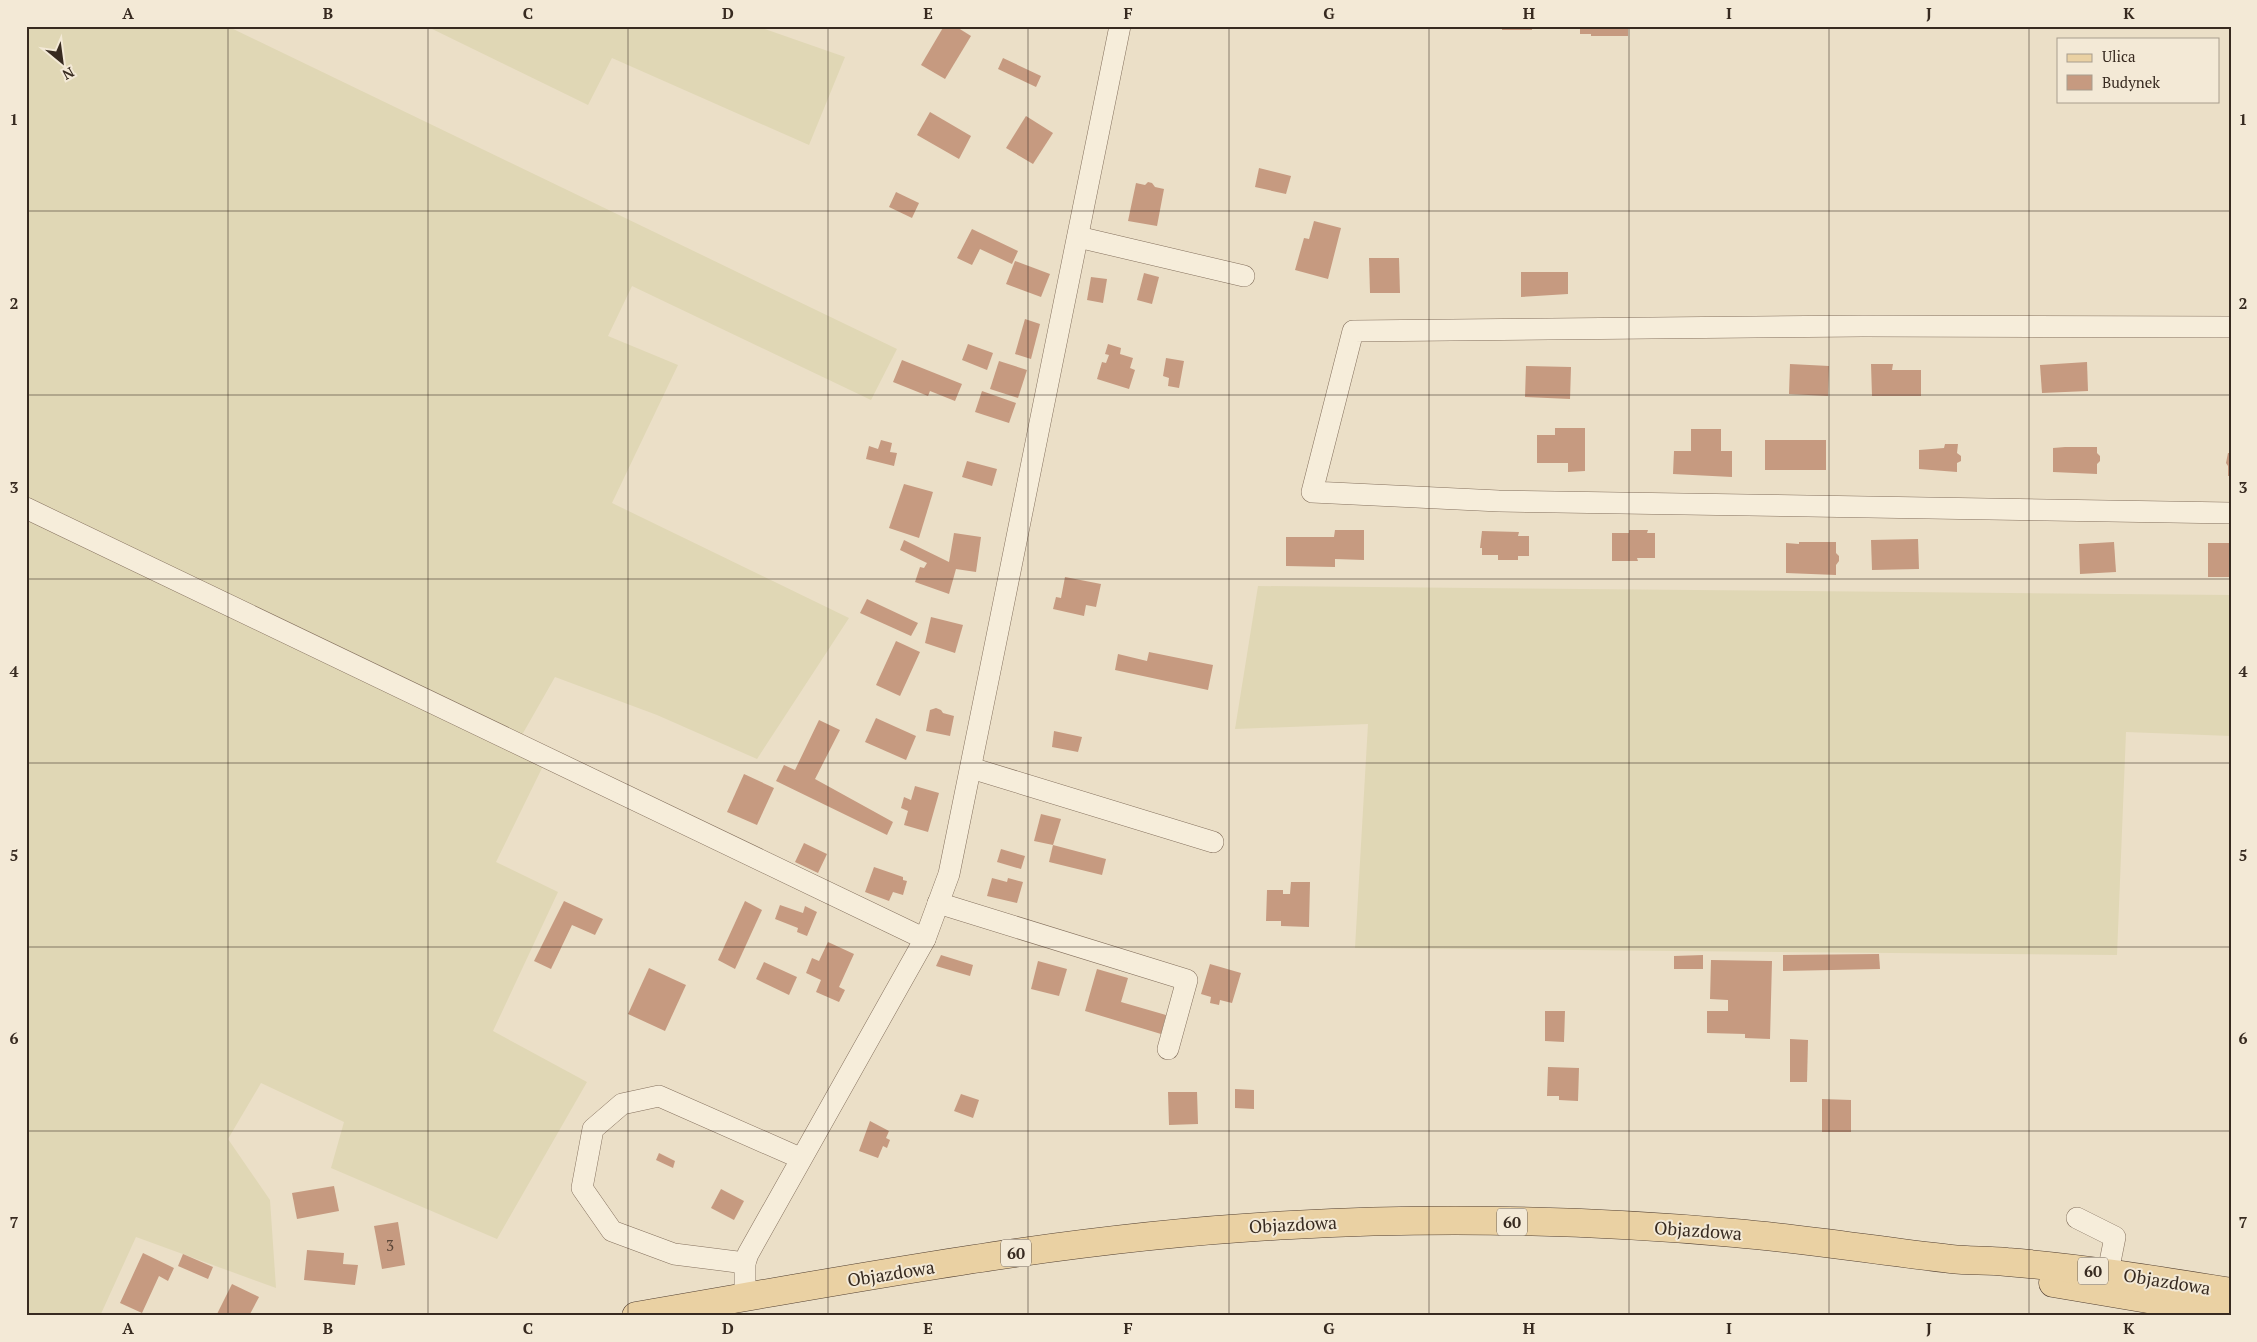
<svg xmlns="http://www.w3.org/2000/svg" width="2257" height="1342" viewBox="0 0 2257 1342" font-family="'PT Serif',serif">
	<rect width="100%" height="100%" fill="#ebdfc7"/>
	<g fill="#e0d7b5">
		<path d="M26 26H227L897 349 871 400 632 286 608 336 678 365 612 503 849 618 757 759 657 715 555 677 514 749 544 764 496 862 558 892 493 1031 587 1082 497 1239 331 1168 344 1122 261 1083 228 1139 270 1200 276 1288 136 1237 100 1316H26Z"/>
		<path d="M426 26H756L845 57 809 145 612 58 588 105Z"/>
		<path d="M1258 586 2231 595V736L2126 732 2117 955 1355 948 1368 724 1235 729Z"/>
	</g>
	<g fill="#c69a80">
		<path d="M944 26H955L971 36 945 79 921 65Z"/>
		<rect x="1502" y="26" width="30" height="4"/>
		<path d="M1580 26H1628V36H1591V34H1580Z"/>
		<path d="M1003 58 1041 76 1036 87 998 69Z"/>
		<path d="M930 112 971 136 959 159 917 135Z"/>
		<path d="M1026 116 1053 133 1033 164 1006 148Z"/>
		<path d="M1259 168 1291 176 1286 194 1255 187Z"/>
		<path d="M1148 182 1152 183 1155 187 1164 189 1157 226 1128 221 1136 183 1145 185Z"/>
		<path d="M896 192 919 203 912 218 889 207Z"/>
		<path d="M1314 221 1341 228 1328 279 1295 270 1304 238 1309 239Z"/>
		<path d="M972 229 1018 251 1012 264 980 249 972 265 957 258Z"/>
		<path d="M1369 258H1399L1400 293H1370Z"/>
		<path d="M1015 261 1050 274 1041 297 1006 284Z"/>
		<path d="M1521 272H1568V294L1521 297Z"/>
		<path d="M1144 273 1159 277 1152 304 1137 300Z"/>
		<path d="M1091 277 1107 279 1103 303 1087 300Z"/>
		<path d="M1025 319 1040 324 1031 359 1015 354Z"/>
		<path d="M968 344 993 353 987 370 962 360Z"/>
		<path d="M1108 344 1121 348 1120 354 1133 358 1130 368 1135 370 1129 389 1097 379 1102 362 1106 363 1109 355 1105 354Z"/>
		<path d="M1166 358 1184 361 1179 388 1168 386 1169 378 1163 376Z"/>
		<path d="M902 360 962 384 955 401 930 391 928 396 893 382Z"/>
		<path d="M999 361 1027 370 1018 398 990 389Z"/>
		<path d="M2087 362 2088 391 2042 393 2040 365Z"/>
		<path d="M1790 364 1829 366 1828 396 1789 394Z"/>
		<path d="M1871 364H1893L1892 370H1921V396H1872Z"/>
		<path d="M1526 366 1571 367 1570 399 1525 397Z"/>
		<path d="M982 391 1016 403 1009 423 975 412Z"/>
		<path d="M1555 428H1585V471L1568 472V463H1537V435H1555Z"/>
		<path d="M1691 429H1721V451H1732V477L1673 474 1674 451H1691Z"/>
		<path d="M881 440 892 443 890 452 897 453 894 466 866 459 869 446 878 449Z"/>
		<rect x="1765" y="440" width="61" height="30"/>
		<path d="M1945 444H1958L1957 453 1961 456V461L1957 463V472L1919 469V450L1944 448Z"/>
		<path d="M2065 447H2097V453L2100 456V461L2097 464V474L2053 472V448Z"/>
		<path d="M2228 453H2231V476H2228V466L2226 463Z"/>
		<path d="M967 461 997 469 992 486 962 477Z"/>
		<path d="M904 484 933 492 919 538 889 528Z"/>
		<path d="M1335 530H1364V560L1335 559V567L1286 566V537H1334Z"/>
		<path d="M1629 530H1648L1647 533H1655V558H1637L1638 561H1612V533H1629Z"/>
		<path d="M1482 531 1519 532 1518 536H1529V556H1518V560H1498V555H1482V548H1480Z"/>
		<path d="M954 533 981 537 976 572 956 569 949 594 915 582 920 567 924 568 927 563 900 550 904 540 949 562Z"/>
		<path d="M1918 539 1919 569 1872 570 1871 540Z"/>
		<path d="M1799 542H1836V553L1839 556V561L1836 565V575L1786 573V543L1799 544Z"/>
		<path d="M2114 542 2116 572 2080 574 2079 544Z"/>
		<rect x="2208" y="543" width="23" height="34"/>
		<path d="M1065 577 1101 584 1096 607 1086 605 1084 616 1053 609 1056 597 1061 598Z"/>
		<path d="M867 599 918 623 911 636 860 613Z"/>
		<path d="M931 617 963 625 955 653 925 643Z"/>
		<path d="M896 641 920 652 900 696 876 685Z"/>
		<path d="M1149 652 1213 665 1208 690 1115 670 1118 654 1147 661Z"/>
		<path d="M936 708 941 710 943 713 954 716 950 736 926 731 930 710Z"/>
		<path d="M876 718 916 736 906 760 865 742Z"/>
		<path d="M819 720 840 730 815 779 893 822 887 835 776 781 784 765 795 770Z"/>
		<path d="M1054 731 1082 737 1078 752 1052 747Z"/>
		<path d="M744 774 774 788 757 825 727 812Z"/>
		<path d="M915 786 939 793 928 832 904 825 908 811 901 808 904 797 911 800Z"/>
		<path d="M1041 814 1061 819 1053 845 1034 841Z"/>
		<path d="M804 843 827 854 818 873 795 862Z"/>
		<path d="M1053 845 1106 859 1102 875 1049 862Z"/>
		<path d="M1001 849 1025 856 1021 869 997 862Z"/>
		<path d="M874 867 903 877V880L907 881 903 895 893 892 889 901 865 892Z"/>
		<path d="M992 878 1007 882 1008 878 1023 882 1017 903 987 896Z"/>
		<path d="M1291 882H1310L1309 927 1281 926V921H1266L1267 890H1283V894H1290Z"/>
		<path d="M564 901 603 919 595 935 572 925 551 969 534 961Z"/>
		<path d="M745 901 762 910 735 969 718 960Z"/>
		<path d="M780 905 803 913 805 906 817 912 807 936 797 932 798 928 775 919Z"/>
		<path d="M828 942 854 954 839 987 845 990 839 1002 816 992 821 980 806 973 812 958 819 961Z"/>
		<path d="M1879 954 1880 969 1783 971V955Z"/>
		<path d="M941 955 973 965 970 976 936 966Z"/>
		<path d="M1703 955V969H1674V956Z"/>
		<path d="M1711 960 1772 961 1770 1039 1745 1038V1034L1707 1033V1011H1728V1000L1710 999Z"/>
		<path d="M1038 961 1067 969 1059 996 1031 989Z"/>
		<path d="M764 962 797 977 789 995 756 979Z"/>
		<path d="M1210 964 1241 973 1232 1003 1220 1000 1219 1005 1210 1003 1211 997 1201 994Z"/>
		<path d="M649 968 686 985 665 1031 628 1014Z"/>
		<path d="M1097 969 1128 978 1121 1002 1166 1015 1161 1034 1085 1011Z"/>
		<path d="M1545 1011H1565L1564 1042 1545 1041Z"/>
		<path d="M1790 1039 1808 1040 1807 1082H1790Z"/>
		<path d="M1548 1067 1579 1068 1578 1101 1559 1100V1096H1547Z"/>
		<path d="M1235 1089 1254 1090V1109L1235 1108Z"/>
		<path d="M1168 1092H1197L1198 1124 1169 1125Z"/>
		<path d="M961 1094 979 1100 973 1118 954 1111Z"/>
		<path d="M1822 1099 1851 1100V1132H1822Z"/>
		<path d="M870 1121 889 1131 886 1138 890 1140 887 1148 883 1146 878 1158 859 1151Z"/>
		<path d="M659 1153 675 1161 673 1168 656 1160Z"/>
		<path d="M334 1186 339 1211 297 1219 292 1193Z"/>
		<path d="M721 1189 744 1201 734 1220 711 1208Z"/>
		<path d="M398 1222 405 1265 382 1269 374 1226Z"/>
		<path d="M307 1250 344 1253 343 1264 358 1265 355 1285 304 1280Z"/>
		<path d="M143 1253 174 1268 168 1281 159 1276 142 1313 120 1303Z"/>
		<path d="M183 1254 213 1267 208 1279 178 1266Z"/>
		<path d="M232 1284 259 1297 249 1316H216Z"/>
	</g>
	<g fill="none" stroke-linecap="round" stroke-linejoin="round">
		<g stroke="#85715e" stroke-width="22">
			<g id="minor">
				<path d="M1078 237 1244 276"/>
				<path d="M2231 327 1863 326 1353 331 1312 492 1499 501 2231 513"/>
				<path d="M26 508 925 939"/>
				<path d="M971 768 1213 842"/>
				<path d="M938 903 1187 980 1168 1049"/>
				<path d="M2077 1218 2115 1237 2108 1272"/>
				<path d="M745 1263 674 1254 612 1231 582 1188 593 1129 622 1104 659 1096 800 1158"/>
				<path d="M745 1297V1263L748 1254 925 939 949 874 1120 26"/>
			</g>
		</g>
		<g stroke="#534032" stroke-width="29">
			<g id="major">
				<path d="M2053 1283 2231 1313"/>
				<path d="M636 1316C853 1279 1071 1236 1291 1225 1438 1217 1587 1220 1734 1233 1807 1239 1878 1251 1951 1259 1969 1261 1988 1260 2007 1262 2082 1268 2156 1280 2231 1292"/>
			</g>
		</g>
		<use href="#minor" stroke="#f6edda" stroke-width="21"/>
		<use href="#major" stroke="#ead1a3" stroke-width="28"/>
	</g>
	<path fill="none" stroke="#372a20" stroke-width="1" stroke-opacity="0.55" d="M228 26V1316M428 26V1316M628 26V1316M828 26V1316M1028 26V1316M1229 26V1316M1429 26V1316M1629 26V1316M1829 26V1316M2029 26V1316M26 211H2231M26 395H2231M26 579H2231M26 763H2231M26 947H2231M26 1131H2231"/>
	<g text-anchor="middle" stroke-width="4" stroke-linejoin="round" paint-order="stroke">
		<g font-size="15" fill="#5b4638">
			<text x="390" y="1251">3</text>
		</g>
		<g fill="#f3e9d6" stroke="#6f6357" stroke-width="1">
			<rect x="1497" y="1208.5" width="30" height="27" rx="4"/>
			<rect x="1001" y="1239.5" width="30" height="27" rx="4"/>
			<rect x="2078" y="1257.5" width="30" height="27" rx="4"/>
		</g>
		<g font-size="16" font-weight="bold" fill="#372a20">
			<text x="1512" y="1228">60</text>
			<text x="1016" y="1259">60</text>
			<text x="2093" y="1277">60</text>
		</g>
		<g font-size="18" fill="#372a20" stroke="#f3e9d6">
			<text transform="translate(1293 1225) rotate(-3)" y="6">Objazdowa</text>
			<text transform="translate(1698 1231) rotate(4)" y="6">Objazdowa</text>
			<text transform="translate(891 1274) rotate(-9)" y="6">Objazdowa</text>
			<text transform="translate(2167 1282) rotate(9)" y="6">Objazdowa</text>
		</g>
	</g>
	<rect width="2257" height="1342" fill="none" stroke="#f3e9d6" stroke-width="55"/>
	<rect x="2057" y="38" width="162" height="65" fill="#f3e9d6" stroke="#a89d8d"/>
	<rect x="2067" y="54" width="25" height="8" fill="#ead1a3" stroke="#a89d8d"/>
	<text x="2102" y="62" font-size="15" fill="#372a20">Ulica</text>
	<rect x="2067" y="75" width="25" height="15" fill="#c69a80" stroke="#a89d8d"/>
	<text x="2102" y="88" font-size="15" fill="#372a20">Budynek</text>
	<g transform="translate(62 62) rotate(151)" stroke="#f3e9d6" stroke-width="4" paint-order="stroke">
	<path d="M0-4L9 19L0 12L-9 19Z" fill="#372a20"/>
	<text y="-8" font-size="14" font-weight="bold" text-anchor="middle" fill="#372a20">N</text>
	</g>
	<rect x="28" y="28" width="2202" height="1286" fill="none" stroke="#372a20" stroke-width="2"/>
	<g font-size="16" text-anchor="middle" font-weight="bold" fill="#372a20">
		<text x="128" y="19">A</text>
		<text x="328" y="19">B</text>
		<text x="528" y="19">C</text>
		<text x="728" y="19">D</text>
		<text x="928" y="19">E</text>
		<text x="1128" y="19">F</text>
		<text x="1329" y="19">G</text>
		<text x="1529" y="19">H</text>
		<text x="1729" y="19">I</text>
		<text x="1929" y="19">J</text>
		<text x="2129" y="19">K</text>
		<text x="14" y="125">1</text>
		<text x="2243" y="125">1</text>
		<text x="14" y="309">2</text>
		<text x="2243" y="309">2</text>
		<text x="14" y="493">3</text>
		<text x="2243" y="493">3</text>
		<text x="14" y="677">4</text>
		<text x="2243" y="677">4</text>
		<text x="14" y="861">5</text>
		<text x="2243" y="861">5</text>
		<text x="14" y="1044">6</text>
		<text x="2243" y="1044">6</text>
		<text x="14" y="1228">7</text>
		<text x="2243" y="1228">7</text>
		<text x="128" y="1334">A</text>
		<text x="328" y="1334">B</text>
		<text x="528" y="1334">C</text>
		<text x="728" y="1334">D</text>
		<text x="928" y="1334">E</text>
		<text x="1128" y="1334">F</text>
		<text x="1329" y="1334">G</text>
		<text x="1529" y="1334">H</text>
		<text x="1729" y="1334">I</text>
		<text x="1929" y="1334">J</text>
		<text x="2129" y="1334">K</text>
	</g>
</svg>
